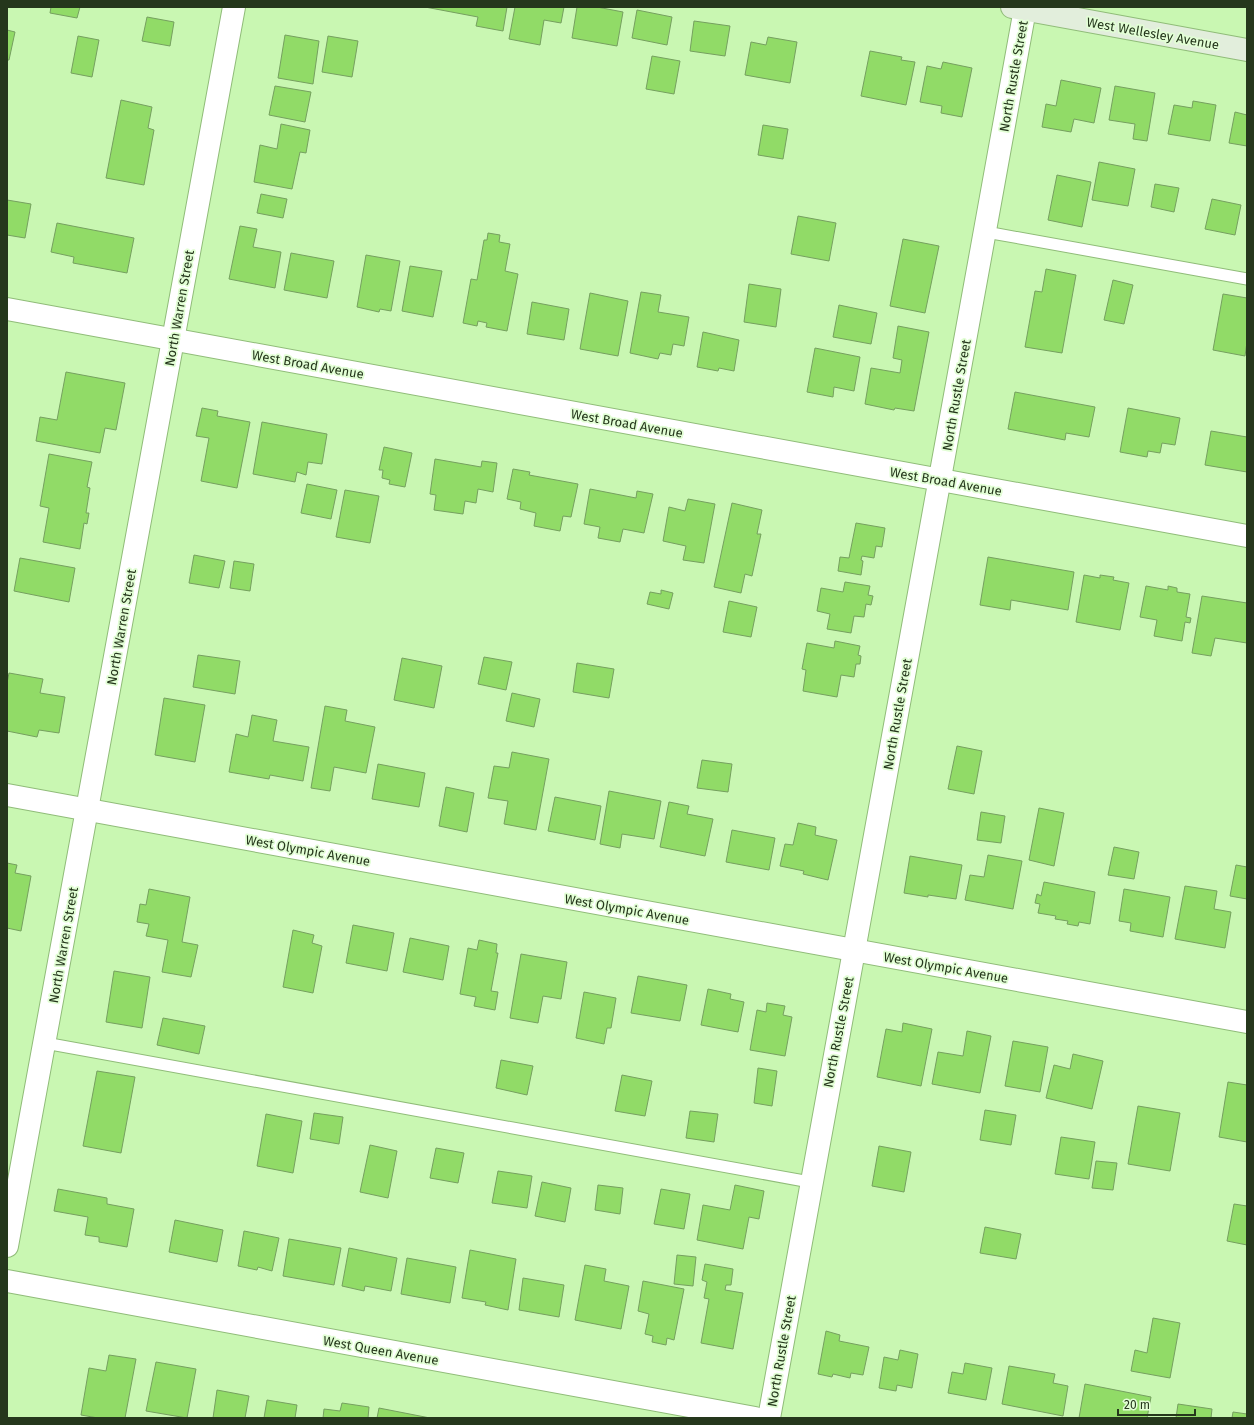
<svg xmlns="http://www.w3.org/2000/svg" width="1254" height="1425" viewBox="0 0 1254 1425" font-family="'Fira Sans',sans-serif">
	<rect width="100%" height="100%" fill="#c9f7b2"/>
	<g fill="#91db67" stroke="#75a05f">
		<path d="M51 7H80L77 18 50 13Z"/>
		<path d="M425 7H507L503 31 476 26 478 17Z"/>
		<path d="M515 7H564L561 23 544 20 540 45 509 39Z"/>
		<path d="M577 7H597L623 12 617 46 572 38Z"/>
		<path d="M637 10 672 17 667 45 632 38Z"/>
		<path d="M147 17 174 22 170 46 142 41Z"/>
		<path d="M694 21 730 26 725 56 690 51Z"/>
		<path d="M7 30 15 32 9 60H7Z"/>
		<path d="M285 35 319 41 313 84 278 78Z"/>
		<path d="M78 36 99 40 92 77 71 73Z"/>
		<path d="M328 36 358 41 352 77 322 72Z"/>
		<path d="M768 37 797 42 790 83 745 75 751 42 766 45Z"/>
		<path d="M870 51 902 57 901 60 915 62 906 105 861 96Z"/>
		<path d="M652 56 680 61 674 94 646 89Z"/>
		<path d="M943 62 972 68 962 117 941 113 942 106 920 102 927 66 941 69Z"/>
		<path d="M1061 80 1101 88 1094 123 1074 119 1071 132 1042 127 1046 104 1056 106Z"/>
		<path d="M275 86 311 92 305 122 269 115Z"/>
		<path d="M1115 86 1155 93 1147 141 1133 139 1135 124 1109 120Z"/>
		<path d="M121 100 152 107 148 128 154 130 144 185 106 178Z"/>
		<path d="M1193 101 1216 105 1210 141 1168 134 1174 105 1192 108Z"/>
		<path d="M1235 112 1247 115V146L1229 143Z"/>
		<path d="M281 124 310 130 306 153 300 152 292 189 254 182 260 145 277 149Z"/>
		<path d="M763 125 788 129 783 159 758 155Z"/>
		<path d="M1099 162 1135 169 1128 206 1092 200Z"/>
		<path d="M1057 175 1091 182 1082 227 1048 220Z"/>
		<path d="M1155 184 1179 188 1174 212 1151 207Z"/>
		<path d="M261 194 287 199 283 218 257 213Z"/>
		<path d="M1212 199 1241 205 1235 235 1205 229Z"/>
		<path d="M7 200 31 204 25 238 7 235Z"/>
		<path d="M798 216 836 223 829 261 791 254Z"/>
		<path d="M57 223 134 238 127 273 73 263 74 257 51 252Z"/>
		<path d="M240 226 257 229 253 247 281 252 275 288 229 279Z"/>
		<path d="M488 233 500 235 499 242 510 244 505 271 518 274 507 331 486 327 487 323 478 321 477 326 463 323 471 279 477 280 484 240H487Z"/>
		<path d="M903 239 939 246 925 313 890 306Z"/>
		<path d="M291 253 334 261 327 298 284 290Z"/>
		<path d="M366 255 400 261 391 311 380 309 379 312 357 307Z"/>
		<path d="M410 266 442 271 433 317 402 311Z"/>
		<path d="M1046 269 1076 275 1062 353 1025 347 1035 291 1042 292Z"/>
		<path d="M1113 280 1133 285 1124 324 1104 320Z"/>
		<path d="M749 284 781 289 776 327 744 322Z"/>
		<path d="M641 292 661 295 658 312 689 317 684 346 673 344 671 355 660 353 658 359 630 353Z"/>
		<path d="M590 293 628 301 618 356 580 349Z"/>
		<path d="M1223 294 1247 298V342L1245 356 1213 350Z"/>
		<path d="M532 302 569 309 564 340 527 334Z"/>
		<path d="M839 305 877 313 871 344 833 337Z"/>
		<path d="M898 326 929 332 914 411 895 408 894 410 865 404 871 368 900 373 902 360 893 358Z"/>
		<path d="M703 332 739 340 734 371 719 368 718 371 697 367Z"/>
		<path d="M815 348 860 357 854 391 834 387 833 397 807 392Z"/>
		<path d="M66 372 125 383 116 430 105 428 100 453 36 441 40 417 57 420Z"/>
		<path d="M1015 392 1095 407 1089 437 1066 433 1065 440 1008 429Z"/>
		<path d="M202 408 218 411 217 416 250 422 237 488 201 481 209 438 196 436Z"/>
		<path d="M1128 408 1180 418 1175 445 1162 443 1160 453 1148 451 1147 457 1120 452Z"/>
		<path d="M262 422 327 434 322 464 308 462 306 475 297 472 295 482 253 474Z"/>
		<path d="M1211 431 1247 437V472L1205 465Z"/>
		<path d="M384 447 412 453 405 487 389 484 390 480 382 478 383 470H379Z"/>
		<path d="M49 454 92 462 87 487 90 488 86 513H89L87 524 84 523 80 549 43 542 49 508 40 506Z"/>
		<path d="M435 459 481 467 482 461 497 463 493 492 478 489 476 503 465 501 463 514 434 510 436 495 430 494Z"/>
		<path d="M513 469 530 472 529 475 578 484 571 517 563 516 560 531 534 526 536 513 520 509 521 502 507 499Z"/>
		<path d="M307 484 337 490 331 519 301 513Z"/>
		<path d="M590 489 636 498 637 491 653 494 644 533 623 529 620 542 598 538 600 527 584 524Z"/>
		<path d="M345 490 379 496 370 543 336 537Z"/>
		<path d="M688 499 715 504 704 563 683 560 686 546 663 541 669 507 685 511Z"/>
		<path d="M732 503 762 510 757 534H761L752 576 745 574 741 593 714 587Z"/>
		<path d="M856 523 885 528 882 547 876 546 874 558 862 556 861 560 863 561 861 575 838 571 840 557 849 558Z"/>
		<path d="M194 555 225 561 219 588 189 583Z"/>
		<path d="M988 557 1074 572 1068 610 1011 600 1010 610 980 605Z"/>
		<path d="M20 558 75 568 69 602 14 591Z"/>
		<path d="M234 561 254 564 250 591 230 588Z"/>
		<path d="M1084 575 1100 578V575L1114 577 1113 580 1129 583 1120 630 1076 622Z"/>
		<path d="M845 582 870 586 868 595 873 596 871 605 866 604 864 617 854 616 851 633 827 629 830 614 817 611 821 588 843 592Z"/>
		<path d="M1146 586 1168 590V586L1177 588V592L1190 594 1186 617 1191 618 1190 623 1185 622 1182 641 1154 636 1157 620 1140 617Z"/>
		<path d="M661 590 673 593 669 609 647 604 650 592 661 594Z"/>
		<path d="M1202 596 1247 603V643L1215 638 1211 656 1192 653Z"/>
		<path d="M729 601 757 607 751 637 723 632Z"/>
		<path d="M835 641 860 646 858 655 861 656 860 664H856L854 677 841 675 837 697 803 691 806 670 802 669 807 643 834 648Z"/>
		<path d="M198 655 240 661 235 694 193 687Z"/>
		<path d="M484 657 512 662 506 690 478 684Z"/>
		<path d="M402 658 442 666 434 708 394 700Z"/>
		<path d="M577 663 614 669 609 698 573 692Z"/>
		<path d="M9 673 43 679 40 693 65 697 59 733 39 730 37 737 7 731V683Z"/>
		<path d="M512 693 540 699 534 727 506 721Z"/>
		<path d="M164 698 205 705 195 762 155 755Z"/>
		<path d="M325 706 347 710 345 721 375 727 366 773 334 767 330 791 311 788Z"/>
		<path d="M252 715 277 720 273 741 309 747 303 781 270 775 269 779 229 772 236 734 248 737Z"/>
		<path d="M957 746 982 751 974 794 948 789Z"/>
		<path d="M512 752 549 759 536 830 504 824 508 801 488 798 494 766 509 768Z"/>
		<path d="M702 760 732 764 728 792 697 788Z"/>
		<path d="M378 764 425 773 419 807 372 799Z"/>
		<path d="M446 787 474 793 467 832 439 826Z"/>
		<path d="M609 791 661 801 654 839 622 834 620 848 600 844Z"/>
		<path d="M555 797 601 806 595 840 548 831Z"/>
		<path d="M669 802 689 806 687 814 713 819 705 856 660 847Z"/>
		<path d="M1039 808 1064 813 1054 866 1029 860Z"/>
		<path d="M981 812 1005 816 1001 843 977 840Z"/>
		<path d="M798 823 816 827 815 835 837 840 828 880 803 874 804 871 780 866 785 844 793 845Z"/>
		<path d="M732 830 775 838 769 870 726 862Z"/>
		<path d="M1114 847 1139 852 1134 879 1108 875Z"/>
		<path d="M988 855 1022 861 1013 909 965 900 970 875 984 877Z"/>
		<path d="M910 856 962 865 956 899 928 895V897L904 893Z"/>
		<path d="M7 863 17 865 15 873 31 876 21 931 7 928Z"/>
		<path d="M1236 865 1247 867V899L1230 896Z"/>
		<path d="M1044 882 1095 892 1090 924 1079 922 1078 926 1067 924 1068 921 1055 919 1056 916 1038 913 1040 904 1035 903 1037 894 1041 896Z"/>
		<path d="M1185 886 1217 891 1214 909 1231 912 1225 948 1175 939Z"/>
		<path d="M149 889 190 897 182 942 198 945 191 977 162 972 168 940 146 936 149 924 137 922 140 904 146 905Z"/>
		<path d="M1124 889 1170 897 1163 937 1130 931 1131 923 1119 921Z"/>
		<path d="M353 925 394 933 387 971 346 963Z"/>
		<path d="M293 930 314 935 312 943 322 946 313 993 283 987Z"/>
		<path d="M410 938 449 946 443 980 403 972Z"/>
		<path d="M479 940 497 944 496 953H498L491 991 498 992 495 1010 474 1006 476 997 460 994 468 948 477 950Z"/>
		<path d="M521 954 567 962 561 999 543 996 538 1023 510 1018Z"/>
		<path d="M114 971 150 977 142 1028 106 1022Z"/>
		<path d="M638 976 687 985 680 1021 631 1013Z"/>
		<path d="M708 989 731 994 730 999 744 1002 738 1032 701 1025Z"/>
		<path d="M584 992 616 998 611 1028H607L604 1044 576 1038Z"/>
		<path d="M767 1003 785 1006 783 1015 792 1017 785 1056 750 1050 757 1010 766 1012Z"/>
		<path d="M163 1018 205 1026 199 1054 157 1045Z"/>
		<path d="M903 1023 932 1029 921 1086 877 1077 886 1029 902 1032Z"/>
		<path d="M967 1031 991 1036 980 1093 932 1084 938 1052 963 1056Z"/>
		<path d="M1013 1041 1048 1047 1040 1092 1005 1086Z"/>
		<path d="M1073 1054 1103 1061 1092 1109 1046 1098 1054 1065 1070 1069Z"/>
		<path d="M501 1060 533 1066 527 1095 496 1088Z"/>
		<path d="M758 1068 777 1071 772 1106 754 1103Z"/>
		<path d="M97 1071 135 1077 121 1153 83 1146Z"/>
		<path d="M622 1075 652 1081 645 1116 615 1111Z"/>
		<path d="M1228 1082 1247 1085V1142L1219 1137Z"/>
		<path d="M1138 1106 1180 1113 1170 1171 1128 1164Z"/>
		<path d="M985 1110 1016 1115 1011 1145 980 1140Z"/>
		<path d="M690 1111 718 1114 714 1142 686 1138Z"/>
		<path d="M314 1113 343 1117 339 1144 310 1139Z"/>
		<path d="M266 1114 302 1121 293 1173 257 1166Z"/>
		<path d="M1061 1137 1095 1142 1089 1179 1055 1174Z"/>
		<path d="M370 1145 397 1151 388 1198 360 1192Z"/>
		<path d="M879 1146 911 1152 904 1192 872 1186Z"/>
		<path d="M436 1148 464 1153 458 1183 430 1178Z"/>
		<path d="M1096 1161 1117 1163 1113 1190 1092 1188Z"/>
		<path d="M498 1171 532 1176 527 1208 492 1203Z"/>
		<path d="M542 1182 571 1188 565 1222 535 1216Z"/>
		<path d="M598 1185 623 1188 620 1214 595 1210Z"/>
		<path d="M735 1185 764 1191 759 1219 749 1217 743 1249 697 1240 703 1205 730 1210Z"/>
		<path d="M58 1189 107 1198V1204L134 1209 127 1247 99 1242V1237L85 1235 88 1217 54 1211Z"/>
		<path d="M661 1189 690 1194 684 1229 654 1224Z"/>
		<path d="M1234 1204 1247 1206V1245L1227 1241Z"/>
		<path d="M175 1220 223 1230 217 1262 169 1252Z"/>
		<path d="M985 1227 1021 1234 1016 1259 980 1253Z"/>
		<path d="M244 1231 279 1238 272 1271 258 1267 257 1270 238 1266Z"/>
		<path d="M289 1239 341 1248 334 1285 283 1276Z"/>
		<path d="M349 1248 397 1258 391 1291 365 1286 364 1291 342 1286Z"/>
		<path d="M470 1250 516 1259 508 1310 485 1305 486 1302 462 1298Z"/>
		<path d="M677 1255 696 1257 693 1286 674 1284Z"/>
		<path d="M407 1258 456 1267 450 1303 401 1294Z"/>
		<path d="M705 1264 733 1269 731 1285H726L725 1290 743 1293 733 1349 701 1343 709 1299 704 1298 707 1282 702 1280Z"/>
		<path d="M585 1265 606 1269 604 1281 629 1286 621 1329 575 1320Z"/>
		<path d="M523 1278 564 1285 559 1317 519 1310Z"/>
		<path d="M643 1281 684 1289 674 1340 667 1338 666 1345 652 1342 653 1336 645 1334 649 1314 638 1311Z"/>
		<path d="M1153 1318 1180 1323 1170 1378 1131 1371 1135 1350 1147 1353Z"/>
		<path d="M826 1331 840 1335 839 1341 869 1347 863 1375 851 1373 850 1378 833 1374 832 1377 818 1374Z"/>
		<path d="M900 1350 918 1354 912 1388 897 1385 896 1391 879 1388 884 1357 898 1360Z"/>
		<path d="M109 1355 136 1359 125 1418H98L81 1415 89 1368 106 1371Z"/>
		<path d="M156 1362 196 1369 187 1418 146 1411Z"/>
		<path d="M965 1363 992 1368 986 1400 948 1393 952 1372 963 1374Z"/>
		<path d="M1009 1366 1055 1374 1053 1383 1068 1386 1063 1416 1002 1404Z"/>
		<path d="M1085 1384 1151 1397 1147 1418H1079Z"/>
		<path d="M217 1390 249 1396 245 1418H213Z"/>
		<path d="M267 1400 297 1405 295 1418H264Z"/>
		<path d="M342 1403 369 1407 368 1418H323L324 1409 340 1411Z"/>
		<path d="M1178 1404 1212 1409 1211 1418H1176Z"/>
		<path d="M379 1408 430 1418H377Z"/>
		<path d="M1233 1412 1247 1414V1418H1232Z"/>
	</g>
	<g fill="none" stroke-linecap="round" stroke-linejoin="round">
		<g stroke="#90bc79" stroke-width="13">
			<g id="service">
				<path d="M986 232 1247 279"/>
				<path d="M45 1043 810 1182"/>
			</g>
		</g>
		<g stroke="#90bc79" stroke-width="24">
			<g id="minor">
				<path d="M7 309 1247 536"/>
				<path d="M7 795 1247 1022"/>
				<path d="M7 1246 234 7"/>
				<path d="M7 1281 755 1418"/>
				<path d="M769 1418C851 948 941 479 1025 9"/>
			</g>
		</g>
		<g stroke="#90bc79" stroke-width="24">
			<path id="secondary" d="M1012 7 1247 50"/>
		</g>
		<use href="#service" stroke="#fff" stroke-width="11"/>
		<use href="#minor" stroke="#fff" stroke-width="22"/>
		<use href="#secondary" stroke="#e2eedc" stroke-width="22"/>
	</g>
	<g text-anchor="middle" stroke-width="3.5" stroke-linejoin="round" paint-order="stroke">
		<g font-size="13" fill="#25371c" stroke="#e2fed5">
			<text transform="translate(1153 33) rotate(10)" y="5">West Wellesley Avenue</text>
			<text transform="translate(1013 76) rotate(-80)" y="5">North Rustle Street</text>
			<text transform="translate(179 308) rotate(-80)" y="5">North Warren Street</text>
			<text transform="translate(308 364) rotate(10)" y="5">West Broad Avenue</text>
			<text transform="translate(956 395) rotate(-80)" y="5">North Rustle Street</text>
			<text transform="translate(627 423) rotate(10)" y="5">West Broad Avenue</text>
			<text transform="translate(946 481) rotate(10)" y="5">West Broad Avenue</text>
			<text transform="translate(121 627) rotate(-80)" y="5">North Warren Street</text>
			<text transform="translate(897 714) rotate(-80)" y="5">North Rustle Street</text>
			<text transform="translate(308 850) rotate(10)" y="5">West Olympic Avenue</text>
			<text transform="translate(627 909) rotate(10)" y="5">West Olympic Avenue</text>
			<text transform="translate(63 945) rotate(-80)" y="5">North Warren Street</text>
			<text transform="translate(946 967) rotate(10)" y="5">West Olympic Avenue</text>
			<text transform="translate(838 1032) rotate(-79)" y="5">North Rustle Street</text>
			<text transform="translate(381 1350) rotate(10)" y="5">West Queen Avenue</text>
			<text transform="translate(781 1351) rotate(-80)" y="5">North Rustle Street</text>
		</g>
	</g>
	<rect width="1254" height="1425" fill="none" stroke="#25371c" stroke-width="16"/>
	<path d="M1118 1409v6h77v-6" fill="none" stroke="#25371c" stroke-width="2"/>
	<text x="1124" y="1409" font-size="12" fill="#25371c" stroke="#e2fed5" stroke-width="3" paint-order="stroke">20 m</text>
</svg>
